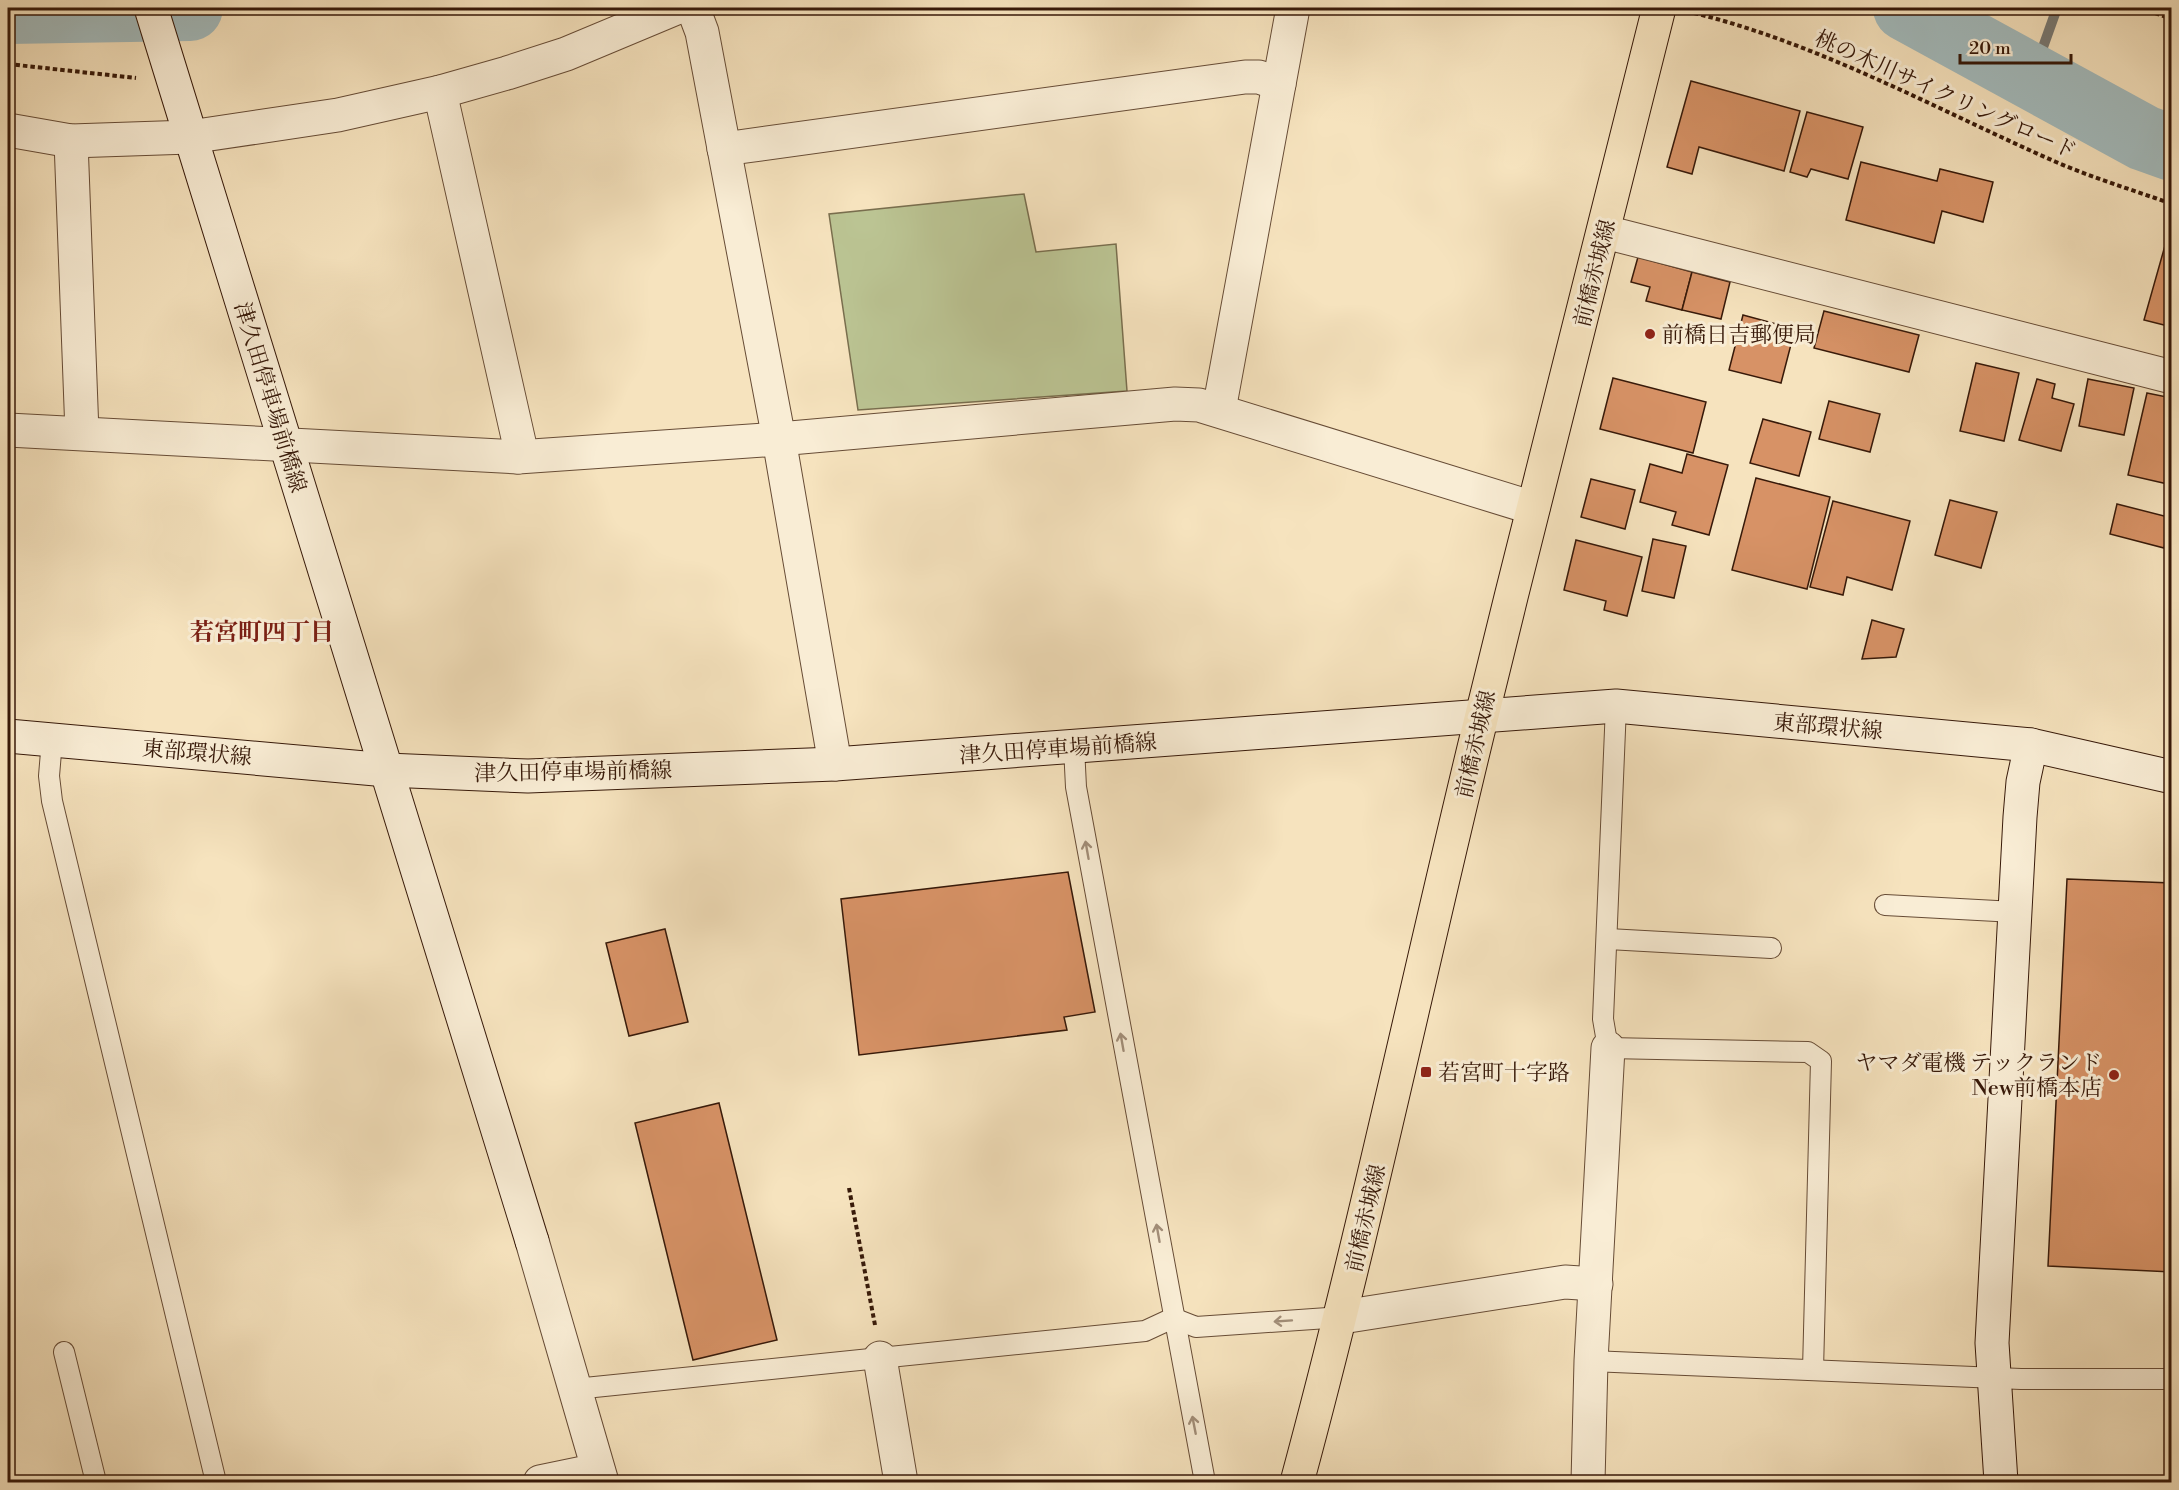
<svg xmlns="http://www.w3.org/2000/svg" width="2179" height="1490" viewBox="0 0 2179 1490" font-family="'Libre Bodoni','Noto Serif JP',serif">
	<rect width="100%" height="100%" fill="#f6e3be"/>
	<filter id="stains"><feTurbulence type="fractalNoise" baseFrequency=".00333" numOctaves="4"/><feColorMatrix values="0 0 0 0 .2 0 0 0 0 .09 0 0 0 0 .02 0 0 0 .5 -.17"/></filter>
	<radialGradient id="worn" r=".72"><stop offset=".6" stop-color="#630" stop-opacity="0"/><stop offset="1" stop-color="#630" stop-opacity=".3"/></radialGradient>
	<path fill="#bbc493" stroke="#796e4e" stroke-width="1.5" d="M1024 194 1036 252 1116 244 1127 391 858 410 829 214Z"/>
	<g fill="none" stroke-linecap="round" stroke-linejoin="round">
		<path stroke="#787a75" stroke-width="10" d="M2033 75 2057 8"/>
		<g stroke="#a3bbbd" stroke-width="66">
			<path d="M1906 8 2144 138 2172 148"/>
			<path d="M8 11 190 8"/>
		</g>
	</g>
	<g fill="#d79266" stroke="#371909" stroke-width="1.5">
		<path d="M1691 81 1800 111 1784 171 1699 147 1692 174 1667 167Z"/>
		<path d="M1807 112 1863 127 1848 179 1811 169 1807 177 1790 172Z"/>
		<path d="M1861 162 1937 181 1940 169 1993 182 1983 222 1942 211 1934 243 1846 220Z"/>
		<path d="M2166 242 2172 243V327L2144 320Z"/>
		<path d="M1638 257 1692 272 1682 310 1646 301 1650 287 1631 282Z"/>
		<path d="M1692 272 1730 282 1721 319 1682 310Z"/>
		<path d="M1824 311 1919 335 1909 372 1814 348Z"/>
		<path d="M1743 315 1795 329 1781 383 1729 370Z"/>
		<path d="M1976 363 2019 373 2004 441 1960 431Z"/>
		<path d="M1613 378 1706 402 1693 453 1600 429Z"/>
		<path d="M2037 379 2055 384 2052 398 2074 404 2061 451 2019 440Z"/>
		<path d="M2088 379 2134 388 2124 435 2079 426Z"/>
		<path d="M2147 393 2172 398V485L2128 475Z"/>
		<path d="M1829 401 1880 414 1870 452 1819 439Z"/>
		<path d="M1763 419 1811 432 1799 476 1750 463Z"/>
		<path d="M1687 454 1728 465 1709 535 1672 525 1676 512 1640 502 1650 464 1682 473Z"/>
		<path d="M1756 478 1830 497 1807 589 1732 570Z"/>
		<path d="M1591 479 1635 490 1625 529 1581 517Z"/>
		<path d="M1950 500 1997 512 1981 568 1935 555Z"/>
		<path d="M1833 501 1910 521 1892 590 1847 577 1843 595 1810 587Z"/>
		<path d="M2117 504 2172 518 2164 548 2110 534Z"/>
		<path d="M1653 539 1686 546 1674 598 1642 591Z"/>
		<path d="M1576 540 1642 557 1627 616 1604 610 1606 601 1564 590Z"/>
		<path d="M1872 620 1904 629 1896 657 1862 659Z"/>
		<path d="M1068 872 1095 1012 1064 1017 1067 1030 859 1055 841 899Z"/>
		<path d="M2067 879 2172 883V1272L2048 1266Z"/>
		<path d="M665 929 688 1022 629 1036 606 943Z"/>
		<path d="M719 1103 777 1340 693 1360 635 1123Z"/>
	</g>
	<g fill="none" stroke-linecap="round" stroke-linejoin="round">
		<g stroke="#674c36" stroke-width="22">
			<g id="lane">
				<path d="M1616 706 1603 1019 1608 1048 1808 1052 1821 1061 1813 1370"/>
				<path d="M52 740 49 776 52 801 216 1482"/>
				<path d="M1074 747 1076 787 1205 1482"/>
				<path d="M1885 905 2015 912"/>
				<path d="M1608 939 1771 948"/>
				<path d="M64 1352 96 1482"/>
				<path d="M1591 1361 2021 1379H2172"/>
				<path d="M575 1389 1145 1331 1173 1318 1196 1327 1342 1317"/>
			</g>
		</g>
		<g stroke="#674c36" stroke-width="35">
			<g id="street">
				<path d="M693 8 702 32 779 439 835 764"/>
				<path d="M440 92 519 442 518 457"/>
				<path d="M8 130 71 141 190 137 338 115 440 92 507 73 566 54 676 8"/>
				<path d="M71 141 82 433"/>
				<path d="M724 149 1245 77H1259L1279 84"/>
				<path d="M1605 232 2172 377"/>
				<path d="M1219 410 1293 8"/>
				<path d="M8 430 518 457 779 439 1175 404 1199 405 1533 508"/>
				<path d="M532 1241 602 1482"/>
				<path d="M1342 1317 1565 1282 1596 1284"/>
				<path d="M880 1358 901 1482"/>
				<path d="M540 1482 598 1470"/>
				<path d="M1588 1482 1591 1361 1608 1048"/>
			</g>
		</g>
		<g stroke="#371909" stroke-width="35">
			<g id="secondary">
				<path d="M151 8 532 1241"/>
				<path d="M8 736 387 770 528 776 835 764 1616 706 2031 745 2172 777"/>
				<path d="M2001 1482 1992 1343 2020 817 2023 782 2031 745"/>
			</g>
		</g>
		<g stroke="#371909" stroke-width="35">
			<path id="primary" d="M1297 1482C1366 1227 1420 968 1483 711 1540 476 1602 242 1659 8"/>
		</g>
		<g stroke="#371909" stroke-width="4" stroke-dasharray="4.5 3" stroke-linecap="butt">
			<path d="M2141 8 2172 19"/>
			<path d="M1694 13C1820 44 1938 110 2056 162 2093 178 2133 190 2172 204"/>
			<path d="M8 64 136 78"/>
			<path d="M849 1188 875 1325"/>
		</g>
		<use href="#lane" stroke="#f9edd5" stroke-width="20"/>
		<use href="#street" stroke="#f9edd5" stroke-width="33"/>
		<use href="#secondary" stroke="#f9edd5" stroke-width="33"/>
		<use href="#primary" stroke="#f6e3be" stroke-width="33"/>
	</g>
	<defs><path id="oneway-shaft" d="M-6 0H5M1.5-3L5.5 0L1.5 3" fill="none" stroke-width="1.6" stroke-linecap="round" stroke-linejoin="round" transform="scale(1.5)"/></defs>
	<g stroke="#a28e79">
		<use href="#oneway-shaft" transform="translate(1087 850) rotate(-100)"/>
		<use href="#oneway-shaft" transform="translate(1122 1042) rotate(-100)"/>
		<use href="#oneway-shaft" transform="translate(1158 1233) rotate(-100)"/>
		<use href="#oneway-shaft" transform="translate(1283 1321) rotate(176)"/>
		<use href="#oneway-shaft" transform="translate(1194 1425) rotate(-101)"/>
	</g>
	<g fill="#8f2418" stroke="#f9edd5" stroke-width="2">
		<circle cx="1650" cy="334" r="6"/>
		<rect x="1420" y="1066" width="12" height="12" rx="3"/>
		<circle cx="2114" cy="1075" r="6"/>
	</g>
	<g text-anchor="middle" stroke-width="6" stroke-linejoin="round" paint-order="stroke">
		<g font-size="22" fill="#371909" stroke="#f9edd5">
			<text transform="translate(1946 94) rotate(24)" y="8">桃の木川サイクリングロード</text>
			<text transform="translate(1594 273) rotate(-76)" y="8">前橋赤城線</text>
			<text transform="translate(271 397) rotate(73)" y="8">津久田停車場前橋線</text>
			<text transform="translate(1828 726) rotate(5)" y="8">東部環状線</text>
			<text transform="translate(1475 744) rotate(-77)" y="8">前橋赤城線</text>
			<text transform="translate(1058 748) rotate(-4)" y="8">津久田停車場前橋線</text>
			<text transform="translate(197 752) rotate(5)" y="8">東部環状線</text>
			<text transform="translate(573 771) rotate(-1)" y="8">津久田停車場前橋線</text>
			<text transform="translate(1365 1218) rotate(-77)" y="8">前橋赤城線</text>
		</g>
		<g font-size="22" fill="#371909" stroke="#f9edd5" text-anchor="start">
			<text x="1662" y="342">前橋日吉郵便局</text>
			<text x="2102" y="1070" text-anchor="end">ヤマダ電機 テックランド<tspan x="2102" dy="25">New前橋本店</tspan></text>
			<text x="1438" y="1080">若宮町十字路</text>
		</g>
		<g font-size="24" font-weight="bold" fill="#7a1f14" stroke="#f9edd5">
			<text x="262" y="640">若宮町四丁目</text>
		</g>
	</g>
	<rect width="2179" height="1490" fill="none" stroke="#f6e3be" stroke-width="30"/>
	<rect x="9" y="9" width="2161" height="1472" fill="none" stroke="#371909" stroke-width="3"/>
	<rect x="15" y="15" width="2149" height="1460" fill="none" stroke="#371909" stroke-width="1.5"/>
	<path d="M1960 54v9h111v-9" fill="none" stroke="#371909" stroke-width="3"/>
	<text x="1969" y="54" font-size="18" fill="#371909" stroke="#f9edd5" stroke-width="4.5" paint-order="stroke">20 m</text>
	<rect width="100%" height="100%" filter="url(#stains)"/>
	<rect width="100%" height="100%" fill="url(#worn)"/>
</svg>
